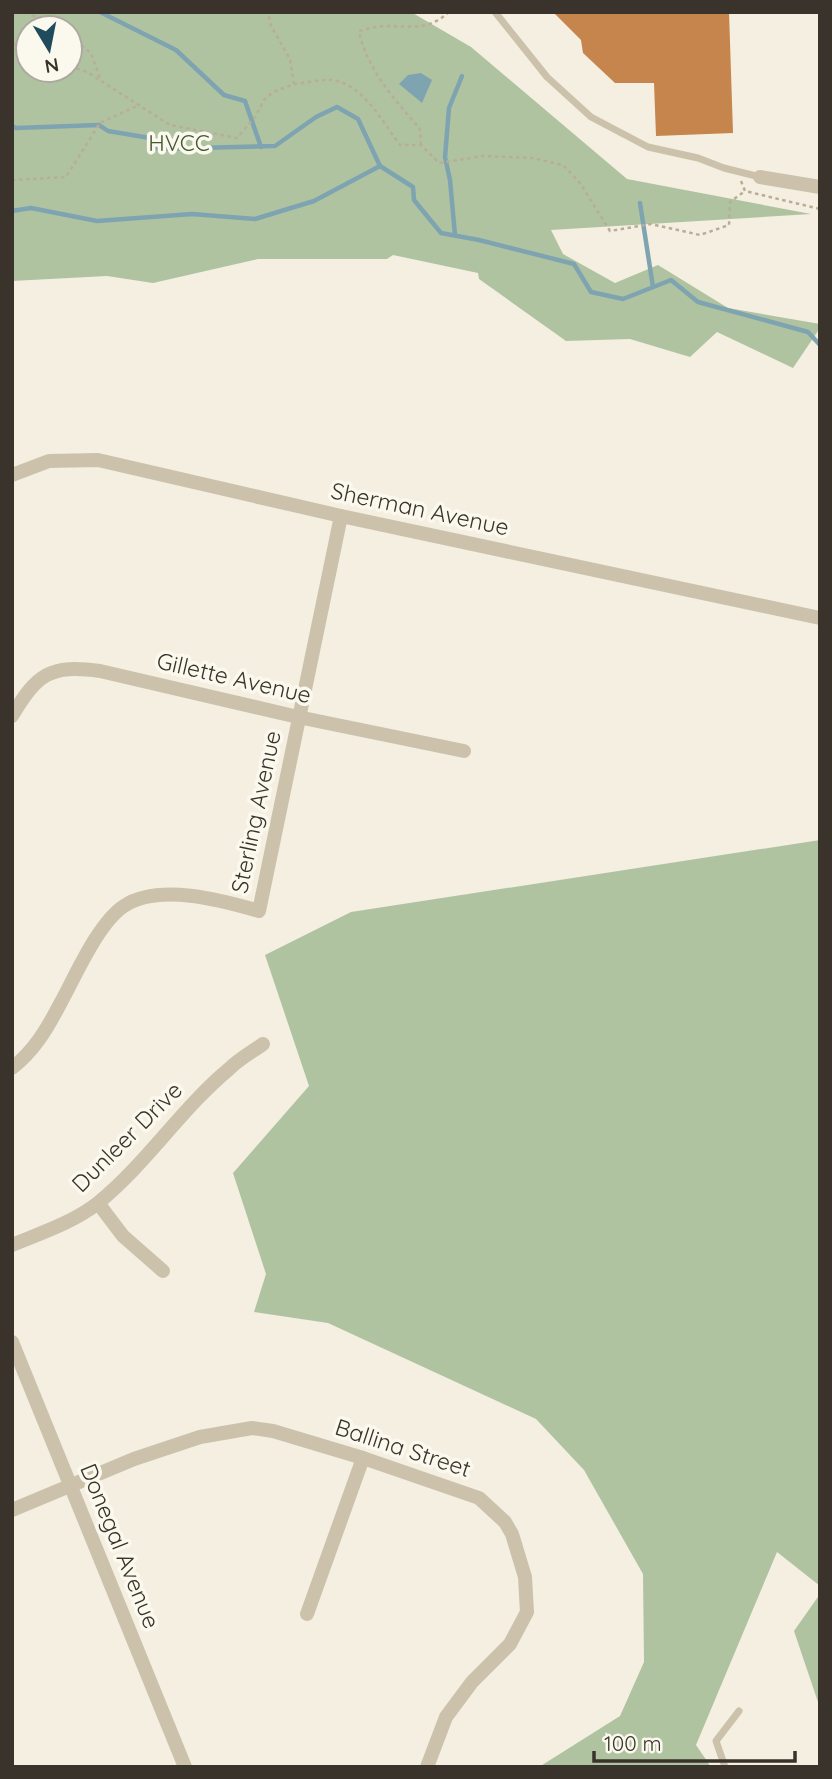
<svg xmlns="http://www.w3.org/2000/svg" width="832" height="1779" viewBox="0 0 832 1779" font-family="Quicksand,sans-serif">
	<rect width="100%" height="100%" fill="#f4efe1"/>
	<g fill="#b0c3a0" fill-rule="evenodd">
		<path d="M12 12H411L471 47 627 179 811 214 551 230 563 254 615 283 658 265 728 308 820 324V328L793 368 717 332 690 357 630 339 566 341 479 279 478 273 393 255 387 259H258L153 283 107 276 12 281ZM28 28H70V70H28Z"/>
		<path d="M820 840V1586L777 1552 696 1745 711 1767H539L620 1716 644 1662 643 1574 584 1470 536 1419 328 1323 254 1312 266 1274 233 1173 309 1086 265 955 351 912Z"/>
		<path d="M820 1594V1708L794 1631Z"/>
	</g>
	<path fill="#7fa4b1" d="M421 73 432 80 422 103 399 84 408 75Z"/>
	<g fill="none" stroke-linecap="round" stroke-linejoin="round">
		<g stroke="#7fa4b1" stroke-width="4.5">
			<path d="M100 12 176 50 224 95 245 101 261 147"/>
			<path d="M12 126 16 128 99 125 108 131 150 138 158 149 275 146 316 117 337 107 358 119 380 166 413 187 414 200 441 233 479 240 574 264 591 292 623 299 671 280 698 302 808 332 820 345"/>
			<path d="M640 203 653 287"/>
			<path d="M12 211 31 208 97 221 192 214 255 219 314 201 380 166"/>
			<path d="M455 235 450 180 445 157 449 108 462 76"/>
		</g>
	</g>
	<path fill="#c6854d" d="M553 12H729L733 133 656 136 654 83H615L583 53 581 40Z"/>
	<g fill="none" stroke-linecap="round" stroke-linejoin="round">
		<g stroke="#b8ad96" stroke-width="2.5" stroke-dasharray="3.5 3.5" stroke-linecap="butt">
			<path d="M26 12 59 28"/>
			<path d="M70 37 91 53 101 81"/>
			<path d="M12 43 28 49"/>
			<path d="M70 66 87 72 170 125 237 138 255 117 264 100 273 92 294 84 290 59 271 26 268 12"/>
			<path d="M294 84C306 83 321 79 333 80 364 85 383 123 400 145H421L439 163 483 156 532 158 563 165 580 183 610 231 651 224 700 235 729 225 730 202 745 191"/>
			<path d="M421 145 420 129C395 100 367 70 359 31 368 29 377 26 386 26 412 26 428 31 449 12"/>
			<path d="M12 180 66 177 100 123 139 105"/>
			<path d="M741 181 745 191 820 209"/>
		</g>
		<g stroke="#ccc2ac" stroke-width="7">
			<path d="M495 12 547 77 591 117 648 147 698 158 724 168 760 177"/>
			<path d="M725 1767 716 1741 739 1711"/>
		</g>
		<g stroke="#ccc2ac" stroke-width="14">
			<path d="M760 177 820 187"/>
			<path d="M12 475 49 461 98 460 341 516 820 618"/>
			<path d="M12 716C37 674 50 664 100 671L298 717 464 751"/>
			<path d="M12 1068C34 1051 47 1029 60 1004 75 977 98 923 124 906 159 883 221 900 259 911L341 516"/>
			<path d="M98 1203 123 1236 163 1271"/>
			<path d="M12 1245C41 1233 74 1222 98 1203 147 1163 181 1109 229 1069 239 1059 252 1052 263 1044"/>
			<path d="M12 1342 185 1767"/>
			<path d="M12 1510 134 1459 200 1437 252 1428 273 1431 363 1458 479 1498 505 1522 512 1534 525 1577 527 1612 510 1644 472 1682 446 1717 427 1767"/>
			<path d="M307 1614 363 1458"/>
		</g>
	</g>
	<g text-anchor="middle" stroke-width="7" stroke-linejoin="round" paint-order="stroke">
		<g font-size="23" fill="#40592f" stroke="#fbf8ee">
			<text x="179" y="151">HVCC</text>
		</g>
		<g font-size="23" fill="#3a332b" stroke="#fbf8ee">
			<text transform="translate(420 509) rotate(12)" y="8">Sherman Avenue</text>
			<text transform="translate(234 678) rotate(13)" y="8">Gillette Avenue</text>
			<text transform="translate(256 812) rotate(-78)" y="8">Sterling Avenue</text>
			<text transform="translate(127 1137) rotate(-45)" y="8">Dunleer Drive</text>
			<text transform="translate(403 1448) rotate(18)" y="8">Ballina Street</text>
			<text transform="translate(120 1546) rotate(68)" y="8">Donegal Avenue</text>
		</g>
	</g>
	<rect width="832" height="1779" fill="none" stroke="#3a332b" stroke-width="28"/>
	<g transform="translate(49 49) rotate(170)"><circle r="33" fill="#fbf8ee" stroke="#aea9a0" stroke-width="2"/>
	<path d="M0-5L12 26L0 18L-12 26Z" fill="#204b5d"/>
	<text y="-10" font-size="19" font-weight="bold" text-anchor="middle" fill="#3a332b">N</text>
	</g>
	<path d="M594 1751v10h201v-10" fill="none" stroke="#3a332b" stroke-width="3.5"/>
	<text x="604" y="1751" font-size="21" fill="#3a332b" stroke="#fbf8ee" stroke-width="5" paint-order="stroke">100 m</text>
</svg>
